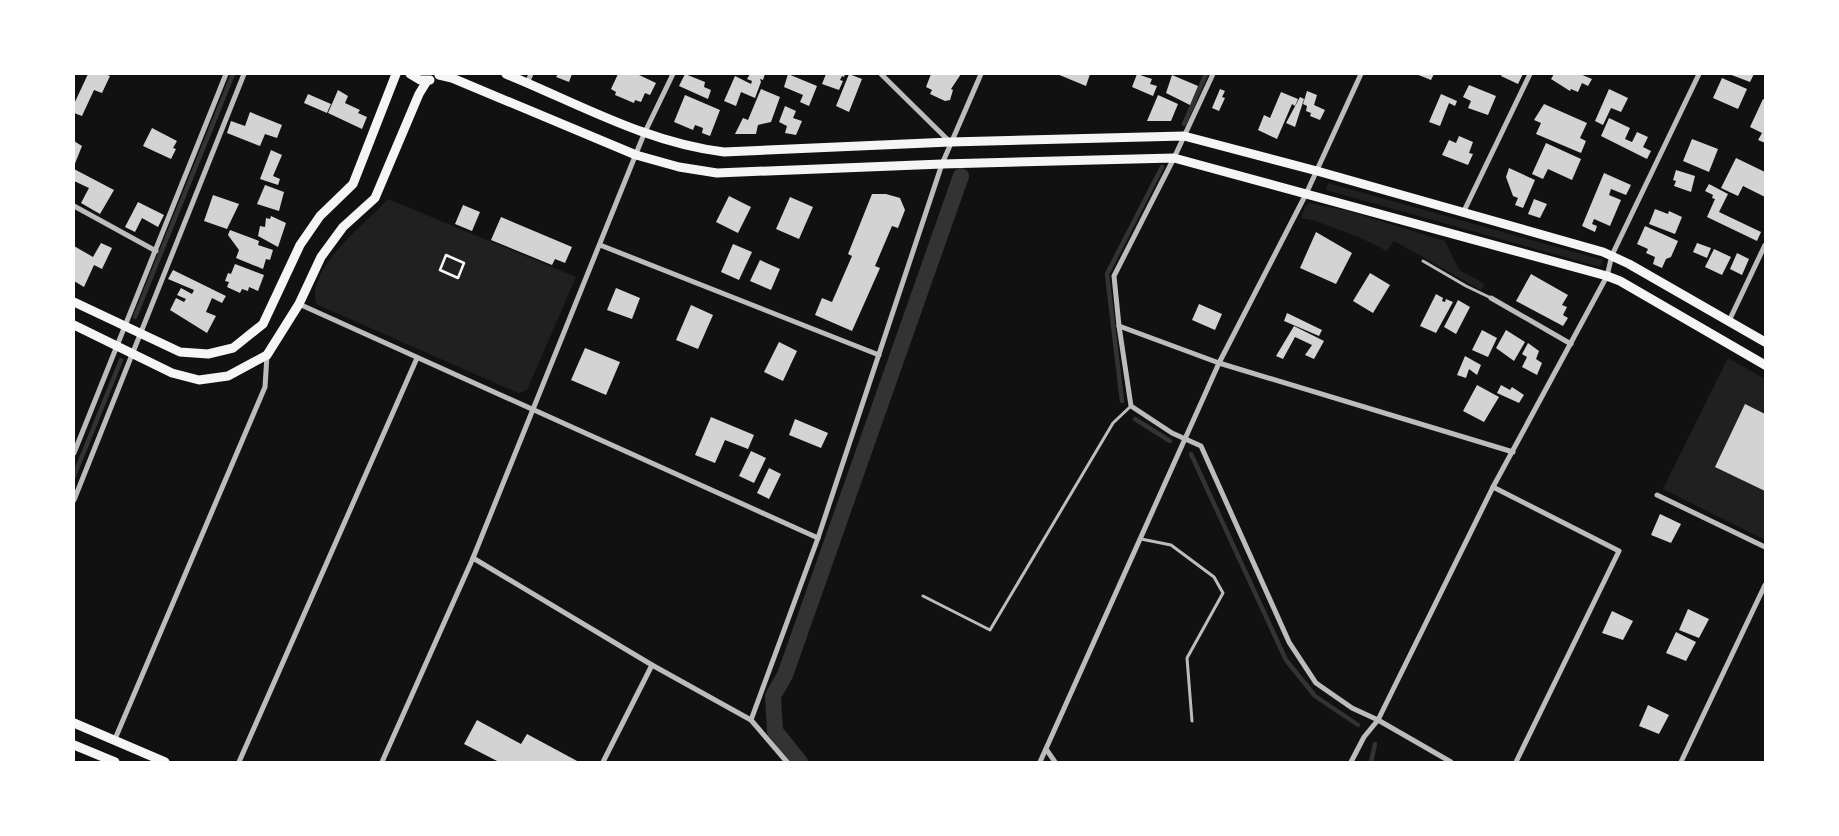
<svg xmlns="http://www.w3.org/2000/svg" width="1839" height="836" viewBox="0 0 1839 836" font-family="Commissioner,sans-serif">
	<rect width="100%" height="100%" fill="#111"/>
	<g fill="#202020">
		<path d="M1328 183 1603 260 1600 267 1326 190Z"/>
		<path d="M388 199 576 277 527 390 518 393 316 304C306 267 366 224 388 199Z"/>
		<path d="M1310 203 1348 211 1445 241 1459 270 1485 284 1481 290 1394 241 1387 251 1363 239 1316 221 1301 218 1305 206Z"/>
		<path d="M1728 358 1765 379V539H1763L1663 489Z"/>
	</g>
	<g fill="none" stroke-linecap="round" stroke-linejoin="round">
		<g stroke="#333" stroke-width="4.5">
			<path d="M1184 124 1206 74"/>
			<path d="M135 317 233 74"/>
			<path d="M1122 401 1107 274 1162 167"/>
			<path d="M1135 419 1170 441"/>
			<path d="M1191 454 1286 660 1315 696 1358 725"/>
			<path d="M74 476 121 360"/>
			<path d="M1371 762 1375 744"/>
		</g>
		<path stroke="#333" stroke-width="16" d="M800 762 775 731 773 696 785 675 961 176"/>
	</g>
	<g fill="#d3d3d3">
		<path d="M88 74H105L110 76 102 93 94 90 82 116 74 113V104Z"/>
		<path d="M558 74H572L569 82 556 77Z"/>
		<path d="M618 74H637L656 83 650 95 645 93 641 102 635 100 634 103 615 95 616 92 611 89Z"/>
		<path d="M685 74 705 82 704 87 711 90 708 99 679 86Z"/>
		<path d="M750 74H765L763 80 760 79 761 82 755 98 741 92 736 106 724 101 735 76 751 84 752 81 747 79Z"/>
		<path d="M788 74 817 86 809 106 800 102 803 95 784 87Z"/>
		<path d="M826 74H845L844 77 842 76 840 80 843 81 839 90 822 84Z"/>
		<path d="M849 74 862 79 849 112 836 106Z"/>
		<path d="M931 74H961L951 89 953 90 950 100 945 101 930 94 932 90 926 87Z"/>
		<path d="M1057 74H1090L1086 86Z"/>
		<path d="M1137 74 1152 79 1150 84 1157 86 1153 96 1132 87Z"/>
		<path d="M1416 74H1434L1431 80Z"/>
		<path d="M1502 74H1523L1518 84 1501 76Z"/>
		<path d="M1554 74H1580L1592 79 1588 86 1582 83 1578 92 1571 89 1570 91 1551 79Z"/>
		<path d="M1729 74H1754L1750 82Z"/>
		<path d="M1172 75 1198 86 1190 105 1166 93Z"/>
		<path d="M1722 78 1747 89 1738 109 1713 98Z"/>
		<path d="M1469 85 1496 96 1488 115 1468 108 1471 101 1463 97Z"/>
		<path d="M761 89 780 97 771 122 758 125 756 134H735L743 118 748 120Z"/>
		<path d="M1220 89 1225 91 1222 97 1225 98 1219 111 1212 108Z"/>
		<path d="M1609 89 1628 98 1621 112 1611 108 1603 125 1595 121Z"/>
		<path d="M338 90 348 96 345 103 360 110 358 113 367 117 362 129 328 113Z"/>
		<path d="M1307 91 1317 95 1314 105 1325 110 1320 120 1310 116 1311 113 1306 111 1307 106 1303 104Z"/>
		<path d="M1281 92 1298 99 1295 106 1292 104 1277 139 1258 130 1264 115 1270 118Z"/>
		<path d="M308 94 331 104 327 113 304 103Z"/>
		<path d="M1441 94 1457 101 1455 106 1449 103 1440 126 1429 122Z"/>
		<path d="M685 95 720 110 710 136 702 133 703 128 695 125 693 130 674 122Z"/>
		<path d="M1158 95 1178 104 1171 121H1147Z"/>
		<path d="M1300 97 1304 99 1295 127 1286 123Z"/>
		<path d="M1763 99 1765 100V143L1758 140 1762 133 1750 127Z"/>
		<path d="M1544 104 1587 123 1580 138 1586 141 1581 153 1536 134 1541 123 1534 120Z"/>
		<path d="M785 106 796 111 793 118 802 121 796 135 785 133 787 126 779 122Z"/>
		<path d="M250 112 282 125 277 138 265 134 260 146 227 133 231 121 245 126Z"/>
		<path d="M1609 118 1630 128 1625 139 1632 142 1637 132 1648 137 1643 147 1651 151 1647 159 1601 136Z"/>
		<path d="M152 128 177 141 173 148 176 149 171 159 143 146Z"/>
		<path d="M1459 136 1473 142 1469 153 1473 154 1468 165 1442 155 1449 140 1456 143Z"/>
		<path d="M1692 139 1718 149 1709 172 1683 161Z"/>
		<path d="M74 141 82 146 74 166Z"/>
		<path d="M1546 143 1581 159 1572 180 1548 169 1543 179 1532 174Z"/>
		<path d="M271 150 282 155 273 176 280 179 278 185 260 179Z"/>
		<path d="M1736 158 1765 172V197L1743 186 1738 196 1721 188Z"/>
		<path d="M1509 168 1535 180 1523 208 1515 205 1518 198 1513 196 1506 177Z"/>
		<path d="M74 169 114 190 100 214 81 203 89 188 74 181Z"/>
		<path d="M1676 170 1695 176 1691 192 1674 186 1676 181 1673 180Z"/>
		<path d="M1604 173 1631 185 1626 195 1611 189 1609 195 1621 200 1610 226 1594 219 1592 224 1597 226 1595 232 1582 226Z"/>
		<path d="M1709 184 1728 194 1719 212 1761 232 1757 241 1707 217 1715 199 1712 198 1713 195 1705 191Z"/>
		<path d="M265 185 284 192 279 211 257 204Z"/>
		<path d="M872 194H886L900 198 905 210 898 228 892 226 875 266 880 268 852 331 815 315 822 298 832 302 852 256 848 254Z"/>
		<path d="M213 195 239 204 227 229 204 221Z"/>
		<path d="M729 196 751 207 738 233 716 222Z"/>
		<path d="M790 197 813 207 799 239 776 229Z"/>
		<path d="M1534 199 1547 204 1540 218 1528 214Z"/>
		<path d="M138 202 164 215 158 227 142 218 135 232 125 227Z"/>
		<path d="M463 205 480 212 472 231 455 224Z"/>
		<path d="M1655 209 1668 214 1669 211 1682 217 1675 234 1649 224Z"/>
		<path d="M271 216 286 223 278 247 258 236 260 226 265 227 266 218 270 219Z"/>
		<path d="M501 217 572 247 565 263 555 259 552 265 491 240Z"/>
		<path d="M1645 226 1678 241 1671 257 1666 259 1662 268 1653 264 1655 257 1646 253 1648 249 1637 244Z"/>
		<path d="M230 230 259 241 258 245 273 250 270 260 266 259 263 269 236 258 239 250 228 235Z"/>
		<path d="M1316 232 1352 253 1336 284 1300 268Z"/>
		<path d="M101 243 112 248 102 269 94 265 84 287 74 281V246L93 257Z"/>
		<path d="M1697 243 1711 248 1707 258 1693 252Z"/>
		<path d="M733 244 752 252 739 280 721 272Z"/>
		<path d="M1714 249 1731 257 1722 275 1705 267Z"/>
		<path d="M1737 253 1749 259 1742 275 1730 269Z"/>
		<path d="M760 260 780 269 771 290 750 281Z"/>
		<path d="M235 264 264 275 258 291 249 287 248 291 242 289 240 293 227 287 229 282 225 281 228 273 231 274Z"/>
		<path d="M173 270 226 296 222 303 212 298 206 312 216 316 207 333 170 310 176 298 184 302 186 299 177 295 181 288 192 294 194 290 168 279Z"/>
		<path d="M1370 273 1390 285 1373 313 1353 301Z"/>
		<path d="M1531 274 1568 295 1562 305 1567 307 1563 315 1568 318 1563 326 1516 301Z"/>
		<path d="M616 288 640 298 632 319 607 310Z"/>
		<path d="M1436 294 1443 298 1442 301 1445 302 1446 299 1453 302 1436 333 1420 326Z"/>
		<path d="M1458 300 1470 307 1456 334 1444 327Z"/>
		<path d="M1199 304 1222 314 1215 330 1192 320Z"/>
		<path d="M691 305 713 315 698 349 676 340Z"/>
		<path d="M1287 313 1322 330 1319 336 1284 321Z"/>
		<path d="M1294 326 1324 341 1314 359 1305 355 1312 345 1295 337 1283 359 1276 356Z"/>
		<path d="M1482 330 1497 338 1488 357 1472 350Z"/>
		<path d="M1506 330 1525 342 1514 361 1496 348Z"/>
		<path d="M779 342 797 351 783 381 764 372Z"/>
		<path d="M1528 343 1539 351 1536 359 1542 363 1537 375 1522 367 1527 357 1522 354Z"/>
		<path d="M585 348 620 362 606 395 571 380Z"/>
		<path d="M1465 356 1481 365 1477 375 1469 369 1466 378 1457 375Z"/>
		<path d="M1477 385 1499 397 1484 422 1463 411Z"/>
		<path d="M1501 385 1510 390 1512 387 1524 395 1519 403 1497 393Z"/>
		<path d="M1745 404 1765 414V491L1715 467Z"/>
		<path d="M711 417 754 435 748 449 725 440 715 463 695 455Z"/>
		<path d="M795 419 828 433 821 448 789 435Z"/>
		<path d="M751 451 766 458 754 483 739 476Z"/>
		<path d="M769 468 781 474 769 499 757 493Z"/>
		<path d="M1660 514 1681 524 1671 543 1651 535Z"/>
		<path d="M1688 609 1709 619 1699 638 1679 630Z"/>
		<path d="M1612 611 1633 621 1623 640 1602 633Z"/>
		<path d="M1676 632 1696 642 1686 661 1666 653Z"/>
		<path d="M1648 705 1669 715 1659 734 1639 726Z"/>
		<path d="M477 720 521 744 527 734 579 762H499L464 744Z"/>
	</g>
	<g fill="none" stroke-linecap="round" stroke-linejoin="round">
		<path stroke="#f5f5f5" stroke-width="2.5" d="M446 255 464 263 458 278 440 270Z"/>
		<g stroke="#bcbcbc" stroke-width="3">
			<path d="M1423 261 1466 286 1491 298"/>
			<path d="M1141 539 1171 545 1214 577 1223 593 1187 658 1192 721"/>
			<path d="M923 596 990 630 1113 423 1131 406"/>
		</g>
		<g stroke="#bcbcbc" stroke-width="5">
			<path d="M881 74 950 142"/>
			<path d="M1213 74 1174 158 1114 276 1119 326 1131 406 1172 433 1201 446 1289 642 1316 683 1352 708 1378 720 1451 762"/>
			<path d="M527 83 531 74"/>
			<path d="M74 206 156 251"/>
			<path d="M1463 213 1530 74"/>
			<path d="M600 245 879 355"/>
			<path d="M1491 298 1571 344"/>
			<path d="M299 304 818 538"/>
			<path d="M1729 321 1765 245"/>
			<path d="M1119 326 1219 363 1513 452"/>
			<path d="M74 453 226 74"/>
			<path d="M1493 487 1619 551 1516 762"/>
			<path d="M1657 495 1765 547"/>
			<path d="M74 500 244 74"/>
			<path d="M473 558 652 665 751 720 787 762"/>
			<path d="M751 720 818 538 942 164 981 74"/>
			<path d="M115 739 265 387 267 355"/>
			<path d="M1046 749 1055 762"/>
			<path d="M239 762 417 358"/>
			<path d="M382 762 473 558 644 134 673 74"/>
			<path d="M603 762 652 665"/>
			<path d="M1040 762 1219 363 1306 194 1361 74"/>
			<path d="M1351 762 1364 737 1378 720 1493 487 1607 276 1612 255 1699 74"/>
			<path d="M1681 762 1765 585"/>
		</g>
		<g stroke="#f5f5f5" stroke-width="9">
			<path d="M410 74 420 80H430"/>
			<path d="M506 74C577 103 647 143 724 152L950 142 1184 136 1317 171 1603 252 1629 264 1765 342"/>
			<path d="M439 75 452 78 636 155 679 167 717 173 942 164 1174 158 1607 276 1620 281 1765 365"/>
			<path d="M74 302 180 352 208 354 233 348 263 324 300 245 320 216 353 184 396 74"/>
			<path d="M74 325 172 373 199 380 228 376 267 355 299 304 321 257 343 227 375 198 419 94 427 81"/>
			<path d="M74 723 165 762"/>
			<path d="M74 745 115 762"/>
		</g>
	</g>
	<rect width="1839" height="836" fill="none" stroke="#ffffff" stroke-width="150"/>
</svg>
